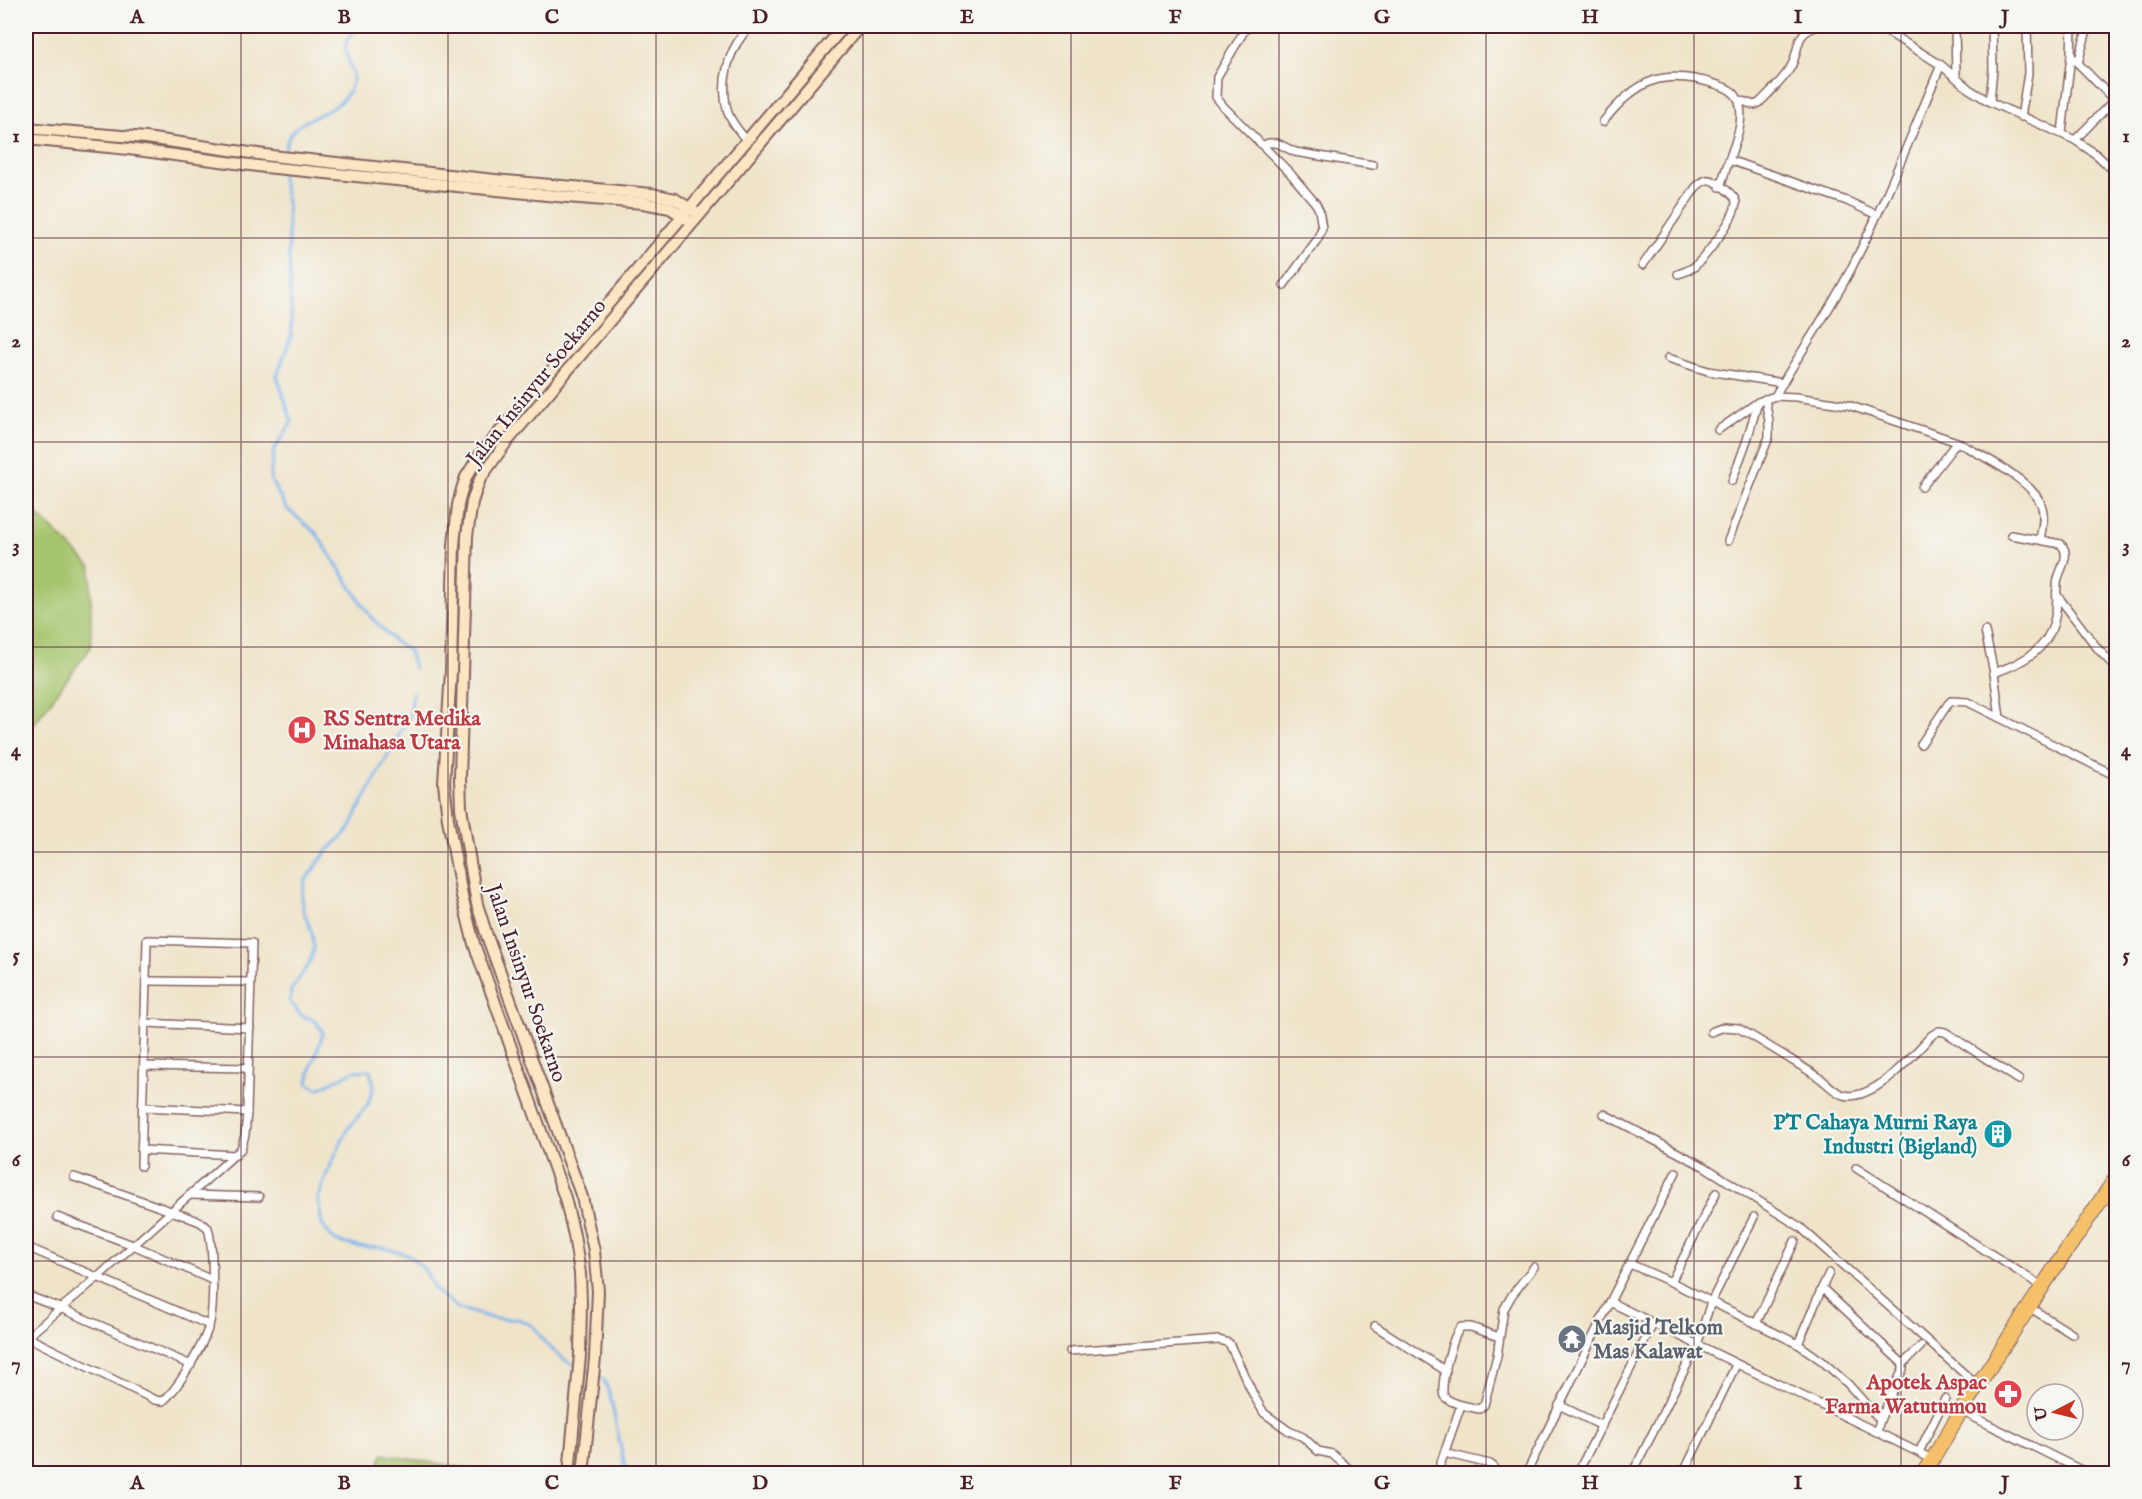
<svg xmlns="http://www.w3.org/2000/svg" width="2142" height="1499" viewBox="0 0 2142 1499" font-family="'IM FELL English',serif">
	<rect width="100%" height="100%" fill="#f6f6f2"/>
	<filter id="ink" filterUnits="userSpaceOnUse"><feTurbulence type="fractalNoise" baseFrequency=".0167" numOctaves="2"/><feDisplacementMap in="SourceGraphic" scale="12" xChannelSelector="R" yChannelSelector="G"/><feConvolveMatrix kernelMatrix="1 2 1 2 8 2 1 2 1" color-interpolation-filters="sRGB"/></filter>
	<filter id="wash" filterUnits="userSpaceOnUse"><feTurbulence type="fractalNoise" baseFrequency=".008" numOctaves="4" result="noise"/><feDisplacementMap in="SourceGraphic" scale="24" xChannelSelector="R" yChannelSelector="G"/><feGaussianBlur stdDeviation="1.35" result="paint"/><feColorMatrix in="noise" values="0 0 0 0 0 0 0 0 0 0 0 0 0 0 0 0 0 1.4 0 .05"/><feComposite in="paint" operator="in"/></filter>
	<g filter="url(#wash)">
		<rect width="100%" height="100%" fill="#efe4c9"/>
		<g fill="#a5c46c" stroke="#78724c" stroke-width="1.5">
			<path d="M26 503 91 567V647L34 724 26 732Z"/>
			<path d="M382 1454 494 1473H378Z"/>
		</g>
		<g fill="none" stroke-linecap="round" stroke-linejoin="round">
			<g stroke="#7eb4ed" stroke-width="3">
				<path d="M285 152C287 116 326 120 344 98 349 92 353 83 353 76 351 62 337 45 353 32 356 29 361 28 365 26"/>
				<path d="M281 173 287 203 292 333 277 376 292 422 274 450 270 479 286 508 316 533 370 616 394 641 409 651 414 668"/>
				<path d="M413 692 410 714 358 811 350 829 327 851 305 881 302 894 303 909 312 933 314 950 309 964 291 990 290 1002 301 1015 315 1021 323 1032C319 1050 310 1065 308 1083L318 1089 354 1071 370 1070 374 1086 368 1104 347 1130 327 1173 318 1199 322 1225 335 1241 359 1247 384 1248 409 1255 425 1270 435 1290 457 1308 495 1319H518L533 1326 545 1343 564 1360 591 1372"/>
				<path d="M596 1375 604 1380 610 1395 624 1463 632 1474"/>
			</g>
		</g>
	</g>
	<g filter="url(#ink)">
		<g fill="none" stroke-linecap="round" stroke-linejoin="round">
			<g stroke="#846462" stroke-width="10">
				<g id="street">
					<path d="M1247 26 1217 77 1216 97 1224 107 1290 173 1316 204 1319 210 1322 228 1317 240 1284 285"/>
					<path d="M1878 26 1941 65 1969 89 1990 102 2075 140 2097 155 2116 173"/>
					<path d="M1955 26 1956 77"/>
					<path d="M2071 56 2114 100"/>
					<path d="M2078 63 2088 26"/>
					<path d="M1739 100 1754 105 1759 103C1769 93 1781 82 1789 70 1802 51 1791 33 1819 26"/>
					<path d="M1990 102 1993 68 1992 26"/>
					<path d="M2021 117 2028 73 2027 26"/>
					<path d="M1603 122C1636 80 1662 68 1715 84 1725 87 1736 91 1739 102 1745 121 1735 142 1729 160"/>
					<path d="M2062 133 2071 56 2072 26"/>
					<path d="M2075 140 2115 99"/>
					<path d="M747 141C740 132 732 124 728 113 719 83 728 47 751 26"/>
					<path d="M1263 146 1268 143H1277L1295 152 1373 165"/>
					<path d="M1720 187 1729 160 1847 201 1877 215"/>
					<path d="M1643 265 1696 187C1700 184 1704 179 1709 180 1715 180 1737 196 1736 203 1735 218 1707 255 1695 266 1690 270 1685 272 1678 274"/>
					<path d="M1668 358 1708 371 1783 383"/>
					<path d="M1775 396C1800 352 1830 311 1852 267 1886 201 1912 133 1941 65"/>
					<path d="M1718 430 1758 402 1775 396 1796 397 1848 405 1957 442"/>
					<path d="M1732 481 1747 440 1758 402"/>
					<path d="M1922 487 1957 442C1980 455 2035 481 2042 507 2045 518 2042 528 2040 539"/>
					<path d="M1728 541 1769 437V421L1765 399"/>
					<path d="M2057 595 2098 649 2116 668"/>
					<path d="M1985 631 1994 673 2000 718"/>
					<path d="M1994 673C2025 662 2052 648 2056 611 2058 601 2055 589 2058 579 2061 566 2071 556 2061 544L2011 535"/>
					<path d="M1921 744 1948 704 1951 701 1968 702 2116 776"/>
					<path d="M146 981 251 982"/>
					<path d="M145 1023 250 1028"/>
					<path d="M1711 1032 1724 1027 1738 1028C1765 1043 1791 1060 1817 1076 1825 1081 1834 1092 1843 1095 1874 1102 1913 1055 1932 1035L1939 1031 1945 1032 2019 1080"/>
					<path d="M144 1066 248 1068"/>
					<path d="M143 1107 247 1112"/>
					<path d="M1604 1114 1705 1167 1800 1227 1978 1386"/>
					<path d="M141 1150 236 1155"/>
					<path d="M1856 1168 2043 1287"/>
					<path d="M190 1195 259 1197"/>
					<path d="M57 1217 133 1245 212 1280"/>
					<path d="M27 1247 209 1325"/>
					<path d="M1630 1264 1671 1282 1798 1344 1822 1361 1848 1384 1880 1420 1877 1431"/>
					<path d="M1671 1282 1716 1193"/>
					<path d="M1822 1288 1829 1273"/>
					<path d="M26 1295 60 1308 191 1365"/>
					<path d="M1610 1302 1932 1459"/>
					<path d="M2029 1307 2072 1334"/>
					<path d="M1756 1324 1795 1241"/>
					<path d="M1375 1326 1446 1371"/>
					<path d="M27 1337 155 1400 163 1401C179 1388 203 1345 209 1326 215 1308 213 1245 208 1228L200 1222 185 1216 74 1177"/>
					<path d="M26 1338 98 1277 241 1149 245 1135 247 1112 252 943 147 940 141 1166"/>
					<path d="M1798 1344 1822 1288 1903 1364V1369L1880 1420"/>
					<path d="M1070 1351 1219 1340 1229 1343 1254 1396 1264 1413 1289 1431 1303 1437 1318 1451 1332 1454 1355 1474"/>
					<path d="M1903 1364 1921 1346"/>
					<path d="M1461 1405 1479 1409 1484 1405 1497 1356 1504 1309 1512 1295 1534 1267"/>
					<path d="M1559 1405 1602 1426"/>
					<path d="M1961 1411 2089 1474"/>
					<path d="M1919 1452 1945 1399"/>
					<path d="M1444 1453 1490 1464 1494 1467V1474"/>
					<path d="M1928 1466 1942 1474"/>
					<path d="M1437 1474 1461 1405C1456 1403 1447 1401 1444 1396 1439 1387 1453 1333 1461 1327H1471L1499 1337"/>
					<path d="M1526 1474 1610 1302 1676 1172"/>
					<path d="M1577 1474 1653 1324"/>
					<path d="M1632 1474 1697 1345 1711 1302 1754 1217"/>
					<path d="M1683 1474 1736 1365"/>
					<path d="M2113 1474 2116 1468"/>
				</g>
			</g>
			<g stroke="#846462" stroke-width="14">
				<g id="secondary">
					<path d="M26 128 146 138 272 156 495 180 652 194 675 199 695 212"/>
					<path d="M26 139 129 149 265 167 567 197 643 203 670 208 687 219"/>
					<path d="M569 1474 580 1355 581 1303 580 1273 574 1235 565 1198 474 944 462 896 448 819 444 783 451 671 454 545 458 505 462 489 466 477 480 455 844 26"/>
					<path d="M583 1474 595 1358 598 1291 594 1251 582 1197 487 936 477 904 461 808 460 778 467 536 472 502 477 487 480 479 505 444 860 26"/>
				</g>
			</g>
			<g stroke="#846462" stroke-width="16">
				<path id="highway" d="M1924 1474 1961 1411 2054 1269 2116 1178"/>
			</g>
			<use href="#street" stroke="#fff" stroke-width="7"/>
			<use href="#secondary" stroke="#fbe6c4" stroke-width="10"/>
			<use href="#highway" stroke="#f4c16b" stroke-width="14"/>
		</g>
	</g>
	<path fill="none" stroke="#4a1f2b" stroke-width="1.5" stroke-opacity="0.55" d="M241 26V1474M448 26V1474M656 26V1474M863 26V1474M1071 26V1474M1279 26V1474M1486 26V1474M1694 26V1474M1901 26V1474M26 238H2116M26 442H2116M26 647H2116M26 852H2116M26 1057H2116M26 1261H2116"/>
	<defs>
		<g id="hospital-disc" transform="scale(1.5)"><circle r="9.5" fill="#e0444e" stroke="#f6f6f2"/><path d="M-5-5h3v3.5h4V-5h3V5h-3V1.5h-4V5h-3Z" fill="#fff"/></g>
		<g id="building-disc" transform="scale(1.5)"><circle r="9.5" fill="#0f9aa8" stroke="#f6f6f2"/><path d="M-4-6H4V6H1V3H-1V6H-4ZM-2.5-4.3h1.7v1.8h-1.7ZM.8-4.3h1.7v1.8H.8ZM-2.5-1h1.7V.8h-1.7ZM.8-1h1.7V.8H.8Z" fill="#fff"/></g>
		<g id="temple-disc" transform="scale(1.5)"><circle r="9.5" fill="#6b7280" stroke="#f6f6f2"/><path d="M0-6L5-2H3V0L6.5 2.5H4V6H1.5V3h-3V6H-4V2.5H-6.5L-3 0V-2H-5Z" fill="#fff"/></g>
		<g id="pharmacy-disc" transform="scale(1.5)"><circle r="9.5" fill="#e0444e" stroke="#f6f6f2"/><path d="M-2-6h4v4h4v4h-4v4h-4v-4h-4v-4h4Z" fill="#fff"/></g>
	</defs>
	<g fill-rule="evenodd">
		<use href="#hospital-disc" x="302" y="730"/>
		<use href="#building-disc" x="1998" y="1134"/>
		<use href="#temple-disc" x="1572" y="1339"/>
		<use href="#pharmacy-disc" x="2008" y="1394"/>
	</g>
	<g text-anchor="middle" stroke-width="4.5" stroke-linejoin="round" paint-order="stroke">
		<g font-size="21" fill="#4a1f2b" stroke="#f6f6f2">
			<text transform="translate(536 382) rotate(-51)" y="7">Jalan Insinyur Soekarno</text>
			<text transform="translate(527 983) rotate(71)" y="7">Jalan Insinyur Soekarno</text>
		</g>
		<g font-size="21" font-weight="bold" fill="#be3a42" stroke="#f6f6f2" text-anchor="start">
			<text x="323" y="725">RS Sentra Medika<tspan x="323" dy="24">Minahasa Utara</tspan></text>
			<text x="1987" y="1389" text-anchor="end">Apotek Aspac<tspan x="1987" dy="24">Farma Watutumou</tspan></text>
		</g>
		<g font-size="21" font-weight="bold" fill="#0d838f" stroke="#f6f6f2" text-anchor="end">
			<text x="1977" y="1129">PT Cahaya Murni Raya<tspan x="1977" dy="24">Industri (Bigland)</tspan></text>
		</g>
		<g font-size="21" font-weight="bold" fill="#5b616d" stroke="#f6f6f2" text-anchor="start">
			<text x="1593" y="1334">Masjid Telkom<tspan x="1593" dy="24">Mas Kalawat</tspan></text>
		</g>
	</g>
	<rect width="2142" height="1499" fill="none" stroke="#f6f6f2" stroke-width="66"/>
	<g transform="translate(2055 1412) rotate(263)"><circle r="28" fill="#f6f6f2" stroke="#b1a0a2" stroke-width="1.5"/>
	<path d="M0-4.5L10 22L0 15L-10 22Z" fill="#c8321e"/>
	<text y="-9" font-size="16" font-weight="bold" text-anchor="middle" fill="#4a1f2b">U</text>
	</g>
	<rect x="33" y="33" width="2076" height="1433" fill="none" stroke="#4a1f2b" stroke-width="2"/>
	<g font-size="20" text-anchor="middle" font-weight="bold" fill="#4a1f2b">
		<text x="137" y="23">A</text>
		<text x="344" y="23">B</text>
		<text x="552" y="23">C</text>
		<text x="760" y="23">D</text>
		<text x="967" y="23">E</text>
		<text x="1175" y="23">F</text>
		<text x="1382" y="23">G</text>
		<text x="1590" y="23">H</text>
		<text x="1798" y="23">I</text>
		<text x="2005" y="23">J</text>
		<text x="16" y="142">1</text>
		<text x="2126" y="142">1</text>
		<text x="16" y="347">2</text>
		<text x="2126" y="347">2</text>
		<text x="16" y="552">3</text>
		<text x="2126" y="552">3</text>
		<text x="16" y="756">4</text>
		<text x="2126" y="756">4</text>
		<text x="16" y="961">5</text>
		<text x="2126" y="961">5</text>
		<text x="16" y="1166">6</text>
		<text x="2126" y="1166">6</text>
		<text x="16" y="1370">7</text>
		<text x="2126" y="1370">7</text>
		<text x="137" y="1489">A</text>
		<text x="344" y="1489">B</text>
		<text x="552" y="1489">C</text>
		<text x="760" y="1489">D</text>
		<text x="967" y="1489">E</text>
		<text x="1175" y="1489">F</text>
		<text x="1382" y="1489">G</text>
		<text x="1590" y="1489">H</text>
		<text x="1798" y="1489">I</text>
		<text x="2005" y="1489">J</text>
	</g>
</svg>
